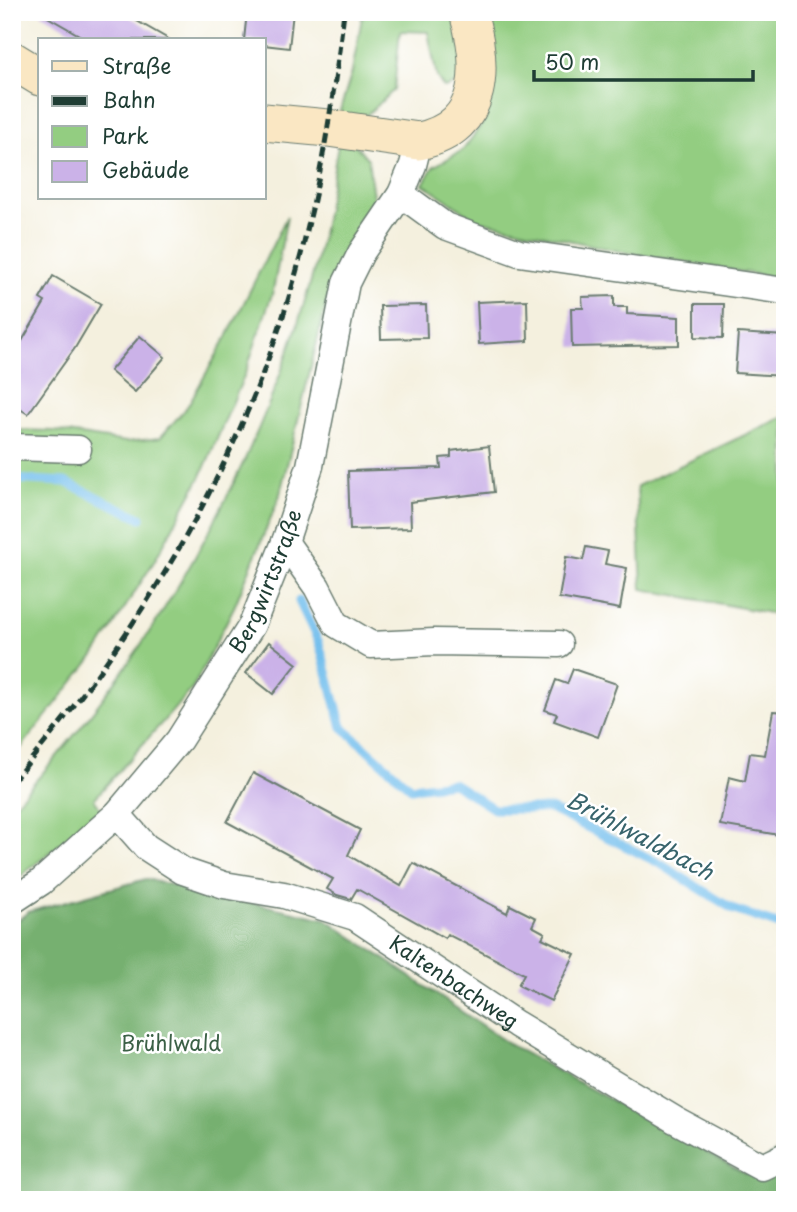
<svg xmlns="http://www.w3.org/2000/svg" width="797" height="1212" viewBox="0 0 797 1212" font-family="'Playpen Sans',sans-serif">
	<rect width="100%" height="100%" fill="#fff"/>
	<filter id="ink" filterUnits="userSpaceOnUse"><feTurbulence type="fractalNoise" baseFrequency=".0143" numOctaves="2"/><feDisplacementMap in="SourceGraphic" scale="14" xChannelSelector="R" yChannelSelector="G"/><feConvolveMatrix kernelMatrix="1 2 1 2 8 2 1 2 1" color-interpolation-filters="sRGB"/></filter>
	<filter id="wash" filterUnits="userSpaceOnUse"><feTurbulence type="fractalNoise" baseFrequency=".00686" numOctaves="4" result="noise"/><feDisplacementMap in="SourceGraphic" scale="28" xChannelSelector="R" yChannelSelector="G"/><feGaussianBlur stdDeviation="1.57" result="paint"/><feColorMatrix in="noise" values="0 0 0 0 0 0 0 0 0 0 0 0 0 0 0 0 0 1.4 0 .05"/><feComposite in="paint" operator="in"/></filter>
	<g filter="url(#wash)">
		<rect width="100%" height="100%" fill="#f4f0de"/>
		<g fill="#93cd81" stroke="#59855a" stroke-width="2">
			<path d="M363 12H452L466 67 454 85 444 88 437 77 428 32 400 31 394 90 363 118 338 117 352 72Z"/>
			<path d="M485 12H785V279L618 251 477 220 423 184 433 167 463 150 484 121 494 85Z"/>
			<path d="M339 140 353 143 368 159 374 204 333 276 279 498 235 605 193 688 94 799 102 811 12 883V807C153 656 259 469 314 270 325 228 331 183 339 140Z"/>
			<path d="M287 216 273 291 245 374 201 476 155 560 97 652 12 759V430L55 431 126 442 160 438 187 407 228 335Z"/>
			<path d="M785 416V616L642 589 637 486Z"/>
		</g>
		<path fill="#76b06f" stroke="#4a7652" stroke-width="2" d="M146 879 326 919 512 1046 746 1174 785 1146V1200H12V925L28 912Z"/>
		<g fill="none" stroke-linecap="round" stroke-linejoin="round">
			<g stroke="#73bfed" stroke-width="9">
				<path d="M12 479 65 482 141 518"/>
				<path d="M299 601 319 643 342 727 411 788 453 783 494 809H550L659 863 734 910 785 927"/>
			</g>
		</g>
		<g id="blocks">
			<g fill="#cbb2e8">
				<path d="M39 12H121L170 40H88Z"/>
				<path d="M247 12H293L289 48 264 45V40H244Z"/>
				<path d="M53 276 101 304 75 348 28 414 12 404V358L45 302 40 299Z"/>
				<path d="M614 296V307H627V314L679 317V345L572 347 571 308H583L582 297Z"/>
				<path d="M527 300 528 341 479 344 477 302Z"/>
				<path d="M695 304H724L723 338 695 337Z"/>
				<path d="M426 305 427 338 381 339 380 306Z"/>
				<path d="M738 333 785 336V376L735 373Z"/>
				<path d="M140 336 165 357 135 392 110 371Z"/>
				<path d="M489 446 494 492 410 502 411 528 350 530 348 471 441 468 440 458 451 457V451Z"/>
				<path d="M586 547 608 551 605 564 627 568 620 609 559 598 566 557 583 560Z"/>
				<path d="M269 642 297 664 273 694 246 673Z"/>
				<path d="M573 669 617 684 598 737 554 721 557 714 545 710 556 680 567 684Z"/>
				<path d="M773 711 785 712V836L720 825 729 777 745 781 750 753 765 755Z"/>
				<path d="M253 773 360 830 348 855 401 886 413 863 507 913 510 905 536 918 532 926 545 933 542 938 575 954 551 1001 518 985 524 974 447 934 445 938 357 889 351 899 337 895 327 889 333 879 227 822Z"/>
			</g>
		</g>
	</g>
	<g filter="url(#ink)">
		<use href="#blocks" fill-opacity="0" stroke="#6a7c70" stroke-width="2"/>
		<g fill="none" stroke-linecap="round" stroke-linejoin="round">
			<g stroke="#6a7c70" stroke-width="29">
				<g id="street">
					<path d="M401 194 445 226 519 253 785 291"/>
					<path d="M12 447 78 449"/>
					<path d="M285 542 317 587 336 624 371 645 434 642 559 644"/>
					<path id="s1" d="M117 814 146 847 183 871 224 885 284 895 355 917 516 1024 675 1120 762 1167 785 1156"/>
					<path id="s2" d="M12 901 41 882 117 814 179 740 252 625 285 542 310 466 346 283 361 253 401 194 413 165 419 141"/>
				</g>
			</g>
			<g stroke="#6a7c70" stroke-width="39">
				<g id="secondary">
					<path d="M12 60 40 77"/>
					<path d="M264 122 328 128 419 141C487 127 483 64 468 12"/>
				</g>
			</g>
			<use href="#street" stroke="#fff" stroke-width="26"/>
			<use href="#secondary" stroke="#fae7c3" stroke-width="37"/>
			<path stroke="#1f3d34" stroke-width="5" stroke-dasharray="10 5" stroke-linecap="butt" d="M12 782C150 622 260 434 308 226 325 156 335 84 344 12"/>
		</g>
	</g>
	<g text-anchor="middle" stroke-width="5" stroke-linejoin="round" paint-order="stroke">
		<g font-size="21" fill="#1f3d34" stroke="#fff">
			<text dy="7" stroke="none"><textPath href="#s2" startOffset="415">Bergwirtstraße</textPath></text>
			<text dy="7" stroke="none"><textPath href="#s1" startOffset="385">Kaltenbachweg</textPath></text>
		</g>
		<g font-size="21" fill="#3c6147" stroke="#fff">
			<text x="171" y="1051">Brühlwald</text>
		</g>
		<g font-size="23" font-style="italic" fill="#38646c" stroke="#fff">
			<text transform="translate(640 836) rotate(28)" y="8">Brühlwaldbach</text>
		</g>
	</g>
	<rect width="797" height="1212" fill="none" stroke="#fff" stroke-width="42"/>
	<rect x="38" y="38" width="228" height="161" fill="#ffffff" stroke="#a5b1ae" stroke-width="2"/>
	<rect x="52" y="61" width="35" height="10" fill="#fae7c3" stroke="#a5b1ae" stroke-width="2"/>
	<text x="102" y="74" font-size="21" fill="#1f3d34">Straße</text>
	<rect x="52" y="96" width="35" height="10" fill="#1f3d34" stroke="#a5b1ae" stroke-width="2"/>
	<text x="102" y="108" font-size="21" fill="#1f3d34">Bahn</text>
	<rect x="52" y="126" width="35" height="21" fill="#93cd81" stroke="#a5b1ae" stroke-width="2"/>
	<text x="102" y="144" font-size="21" fill="#1f3d34">Park</text>
	<rect x="52" y="161" width="35" height="21" fill="#cbb2e8" stroke="#a5b1ae" stroke-width="2"/>
	<text x="102" y="178" font-size="21" fill="#1f3d34">Gebäude</text>
	<path d="M534 70v10h219v-10" fill="none" stroke="#1f3d34" stroke-width="3.5"/>
	<text x="545" y="70" font-size="21" fill="#1f3d34" stroke="#ffffff" stroke-width="5" paint-order="stroke">50 m</text>
</svg>
